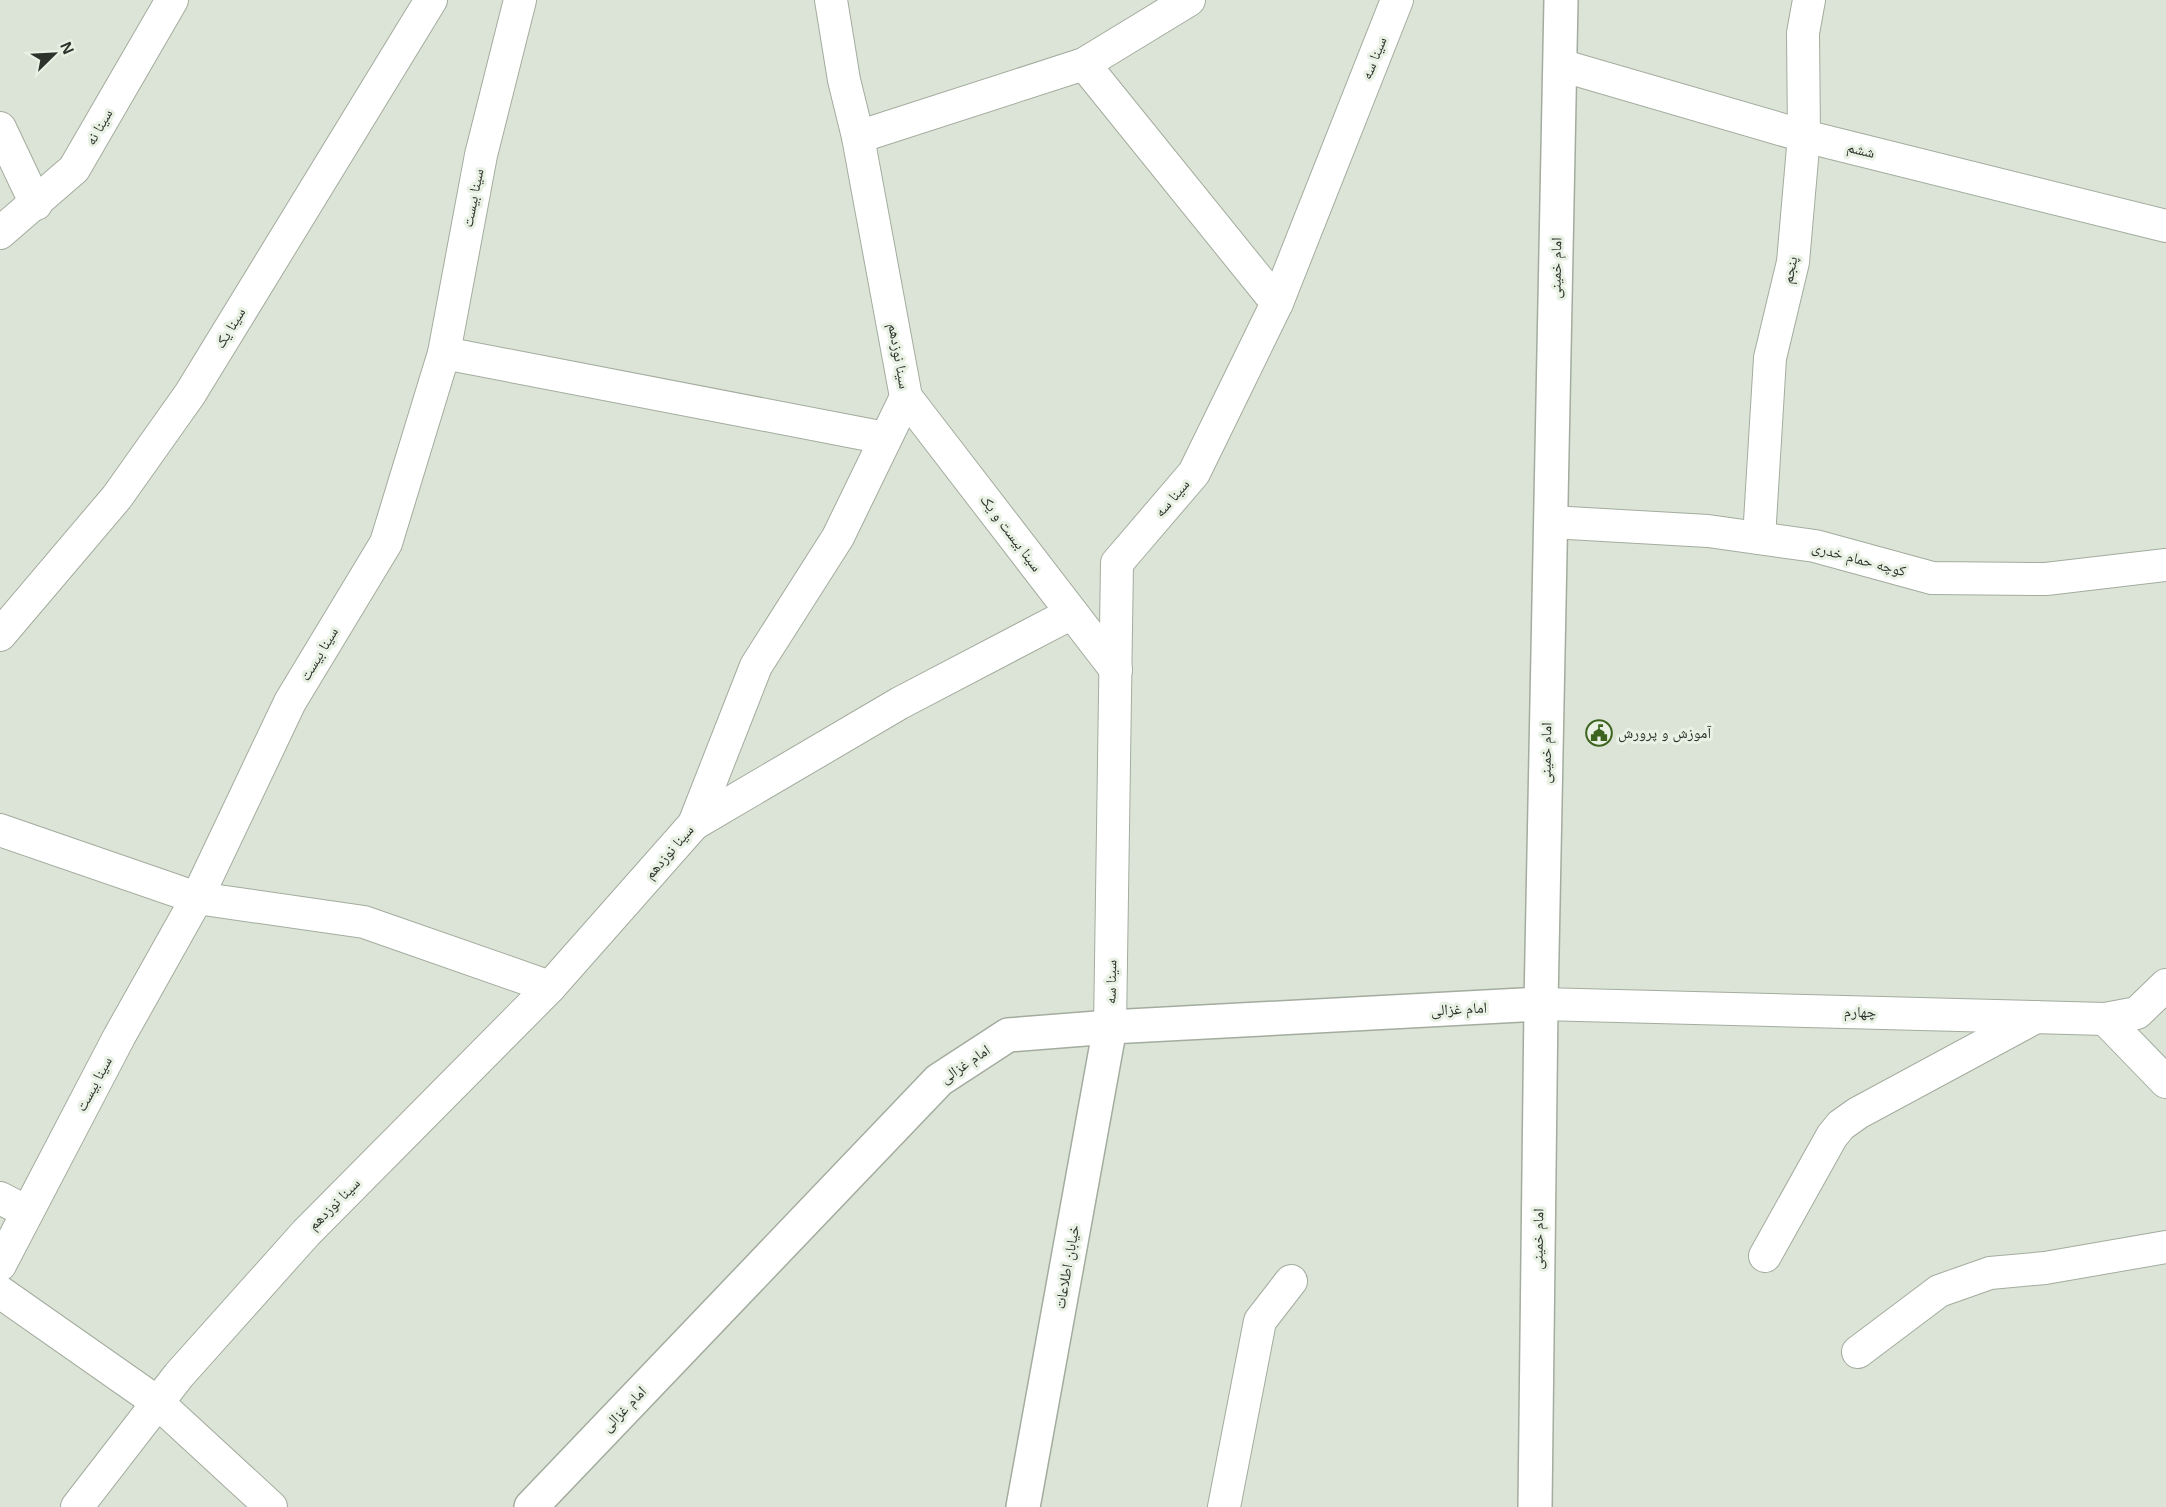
<svg xmlns="http://www.w3.org/2000/svg" width="2166" height="1507" viewBox="0 0 2166 1507" font-family="Arial,'Noto Naskh Arabic',sans-serif">
	<rect width="100%" height="100%" fill="#dbe4d6"/>
	<g fill="none" stroke-linecap="round" stroke-linejoin="round">
		<g stroke="#a3ac9e" stroke-width="34">
			<g id="minor">
				<path d="M1084 64 1277 303"/>
				<path d="M1560 65 1804 136 2166 226"/>
				<path d="M0 128 36 204"/>
				<path d="M858 137 1084 64 1189 0"/>
				<path d="M0 233 74 169 172 0"/>
				<path d="M444 353 885 438"/>
				<path d="M906 397 1116 670"/>
				<path d="M1551 522 1708 531 1815 546 1932 578 2046 579 2166 565"/>
				<path d="M1759 538 1770 358 1793 262 1804 136 1803 33 1809 0"/>
				<path d="M0 635 117 497 190 394 431 0"/>
				<path d="M694 824 900 703 1072 613"/>
				<path d="M0 830 197 898 364 922 550 987"/>
				<path d="M1541 1004 2105 1019 2137 1013 2166 985"/>
				<path d="M2105 1019 2166 1082"/>
				<path d="M1110 1027 1117 563 1194 473 1277 303 1397 0"/>
				<path d="M0 1198 27 1212"/>
				<path d="M1765 1256 1832 1136 1841 1125 1858 1113 2036 1017"/>
				<path d="M0 1265 119 1037 197 898 290 702 386 543 444 353 481 155 520 0"/>
				<path d="M0 1292 157 1402 271 1507"/>
				<path d="M1858 1352 1939 1291 1990 1273 2045 1268 2166 1247"/>
				<path d="M77 1507 179 1375 306 1233 550 987 694 824 756 666 838 537 906 397 858 137 844 80 831 0"/>
				<path d="M1224 1507 1260 1321 1291 1281"/>
			</g>
		</g>
		<g stroke="#a3ac9e" stroke-width="36">
			<g id="tertiary">
				<path d="M531 1507 939 1080 1008 1035 1110 1027 1541 1004"/>
				<path d="M1023 1507 1110 1027"/>
			</g>
		</g>
		<g stroke="#a3ac9e" stroke-width="36">
			<path id="secondary" d="M1535 1507 1541 1004 1561 0"/>
		</g>
		<use href="#minor" stroke="#fff" stroke-width="32"/>
		<use href="#tertiary" stroke="#fff" stroke-width="33"/>
		<use href="#secondary" stroke="#fff" stroke-width="33"/>
	</g>
	<defs>
		<g id="civic-ring" transform="scale(1.35)"><circle r="9.5" fill="#e8f1e3" stroke="#3c641f" stroke-width="1.5"/><path d="M-.6-6.5H3V-4.5H.6V-3L4-1V1h2V6H-6V1h2V-1L-.6-3ZM-1.2 2.5V6h2.4V2.5Z" fill="#3c641f"/></g>
	</defs>
	<g fill-rule="evenodd">
		<use href="#civic-ring" x="1599" y="733"/>
	</g>
	<g text-anchor="middle" stroke-width="6" stroke-linejoin="round" paint-order="stroke">
		<g font-size="15" fill="#2e322c" stroke="#e8f1e3">
			<text transform="translate(1374 58) rotate(-68)" y="5">سینا سه</text>
			<text transform="translate(99 127) rotate(-60)" y="5">سینا نه</text>
			<text transform="translate(1861 150) rotate(14)" y="5">ششم</text>
			<text transform="translate(473 198) rotate(-79)" y="5">سینا بیست</text>
			<text transform="translate(1556 268) rotate(-89)" y="5">امام خمینی</text>
			<text transform="translate(1790 270) rotate(-79)" y="5">پنجم</text>
			<text transform="translate(230 328) rotate(-59)" y="5">سینا یک</text>
			<text transform="translate(899 356) rotate(80)" y="5">سینا نوزدهم</text>
			<text transform="translate(1172 498) rotate(-49)" y="5">سینا سه</text>
			<text transform="translate(1011 533) rotate(53)" y="5">سینا بیست و یک</text>
			<text transform="translate(1859 559) rotate(15)" y="5">کوچه حمام خدری</text>
			<text transform="translate(319 654) rotate(-59)" y="5">سینا بیست</text>
			<text transform="translate(1546 753) rotate(-89)" y="5">امام خمینی</text>
			<text transform="translate(669 852) rotate(-49)" y="5">سینا نوزدهم</text>
			<text transform="translate(1111 982) rotate(-89)" y="5">سینا سه</text>
			<text transform="translate(1459 1009) rotate(-3)" y="5">امام غزالی</text>
			<text transform="translate(1860 1012) rotate(1)" y="5">چهارم</text>
			<text transform="translate(965 1064) rotate(-34)" y="5">امام غزالی</text>
			<text transform="translate(94 1084) rotate(-62)" y="5">سینا بیست</text>
			<text transform="translate(334 1204) rotate(-45)" y="5">سینا نوزدهم</text>
			<text transform="translate(1538 1239) rotate(-89)" y="5">امام خمینی</text>
			<text transform="translate(1067 1267) rotate(-80)" y="5">خیابان اطلاعات</text>
			<text transform="translate(624 1409) rotate(-46)" y="5">امام غزالی</text>
		</g>
		<g font-size="15" fill="#2e322c" stroke="#e8f1e3" text-anchor="start">
			<text x="1618" y="738">آموزش و پرورش</text>
		</g>
	</g>
	<g transform="translate(54 54) rotate(66)" stroke="#e8f1e3" stroke-width="4.5" paint-order="stroke">
	<path d="M0-4.5L10 22L0 15L-10 22Z" fill="#2e322c"/>
	<text y="-9" font-size="16" font-weight="bold" text-anchor="middle" fill="#2e322c">N</text>
	</g>
</svg>
